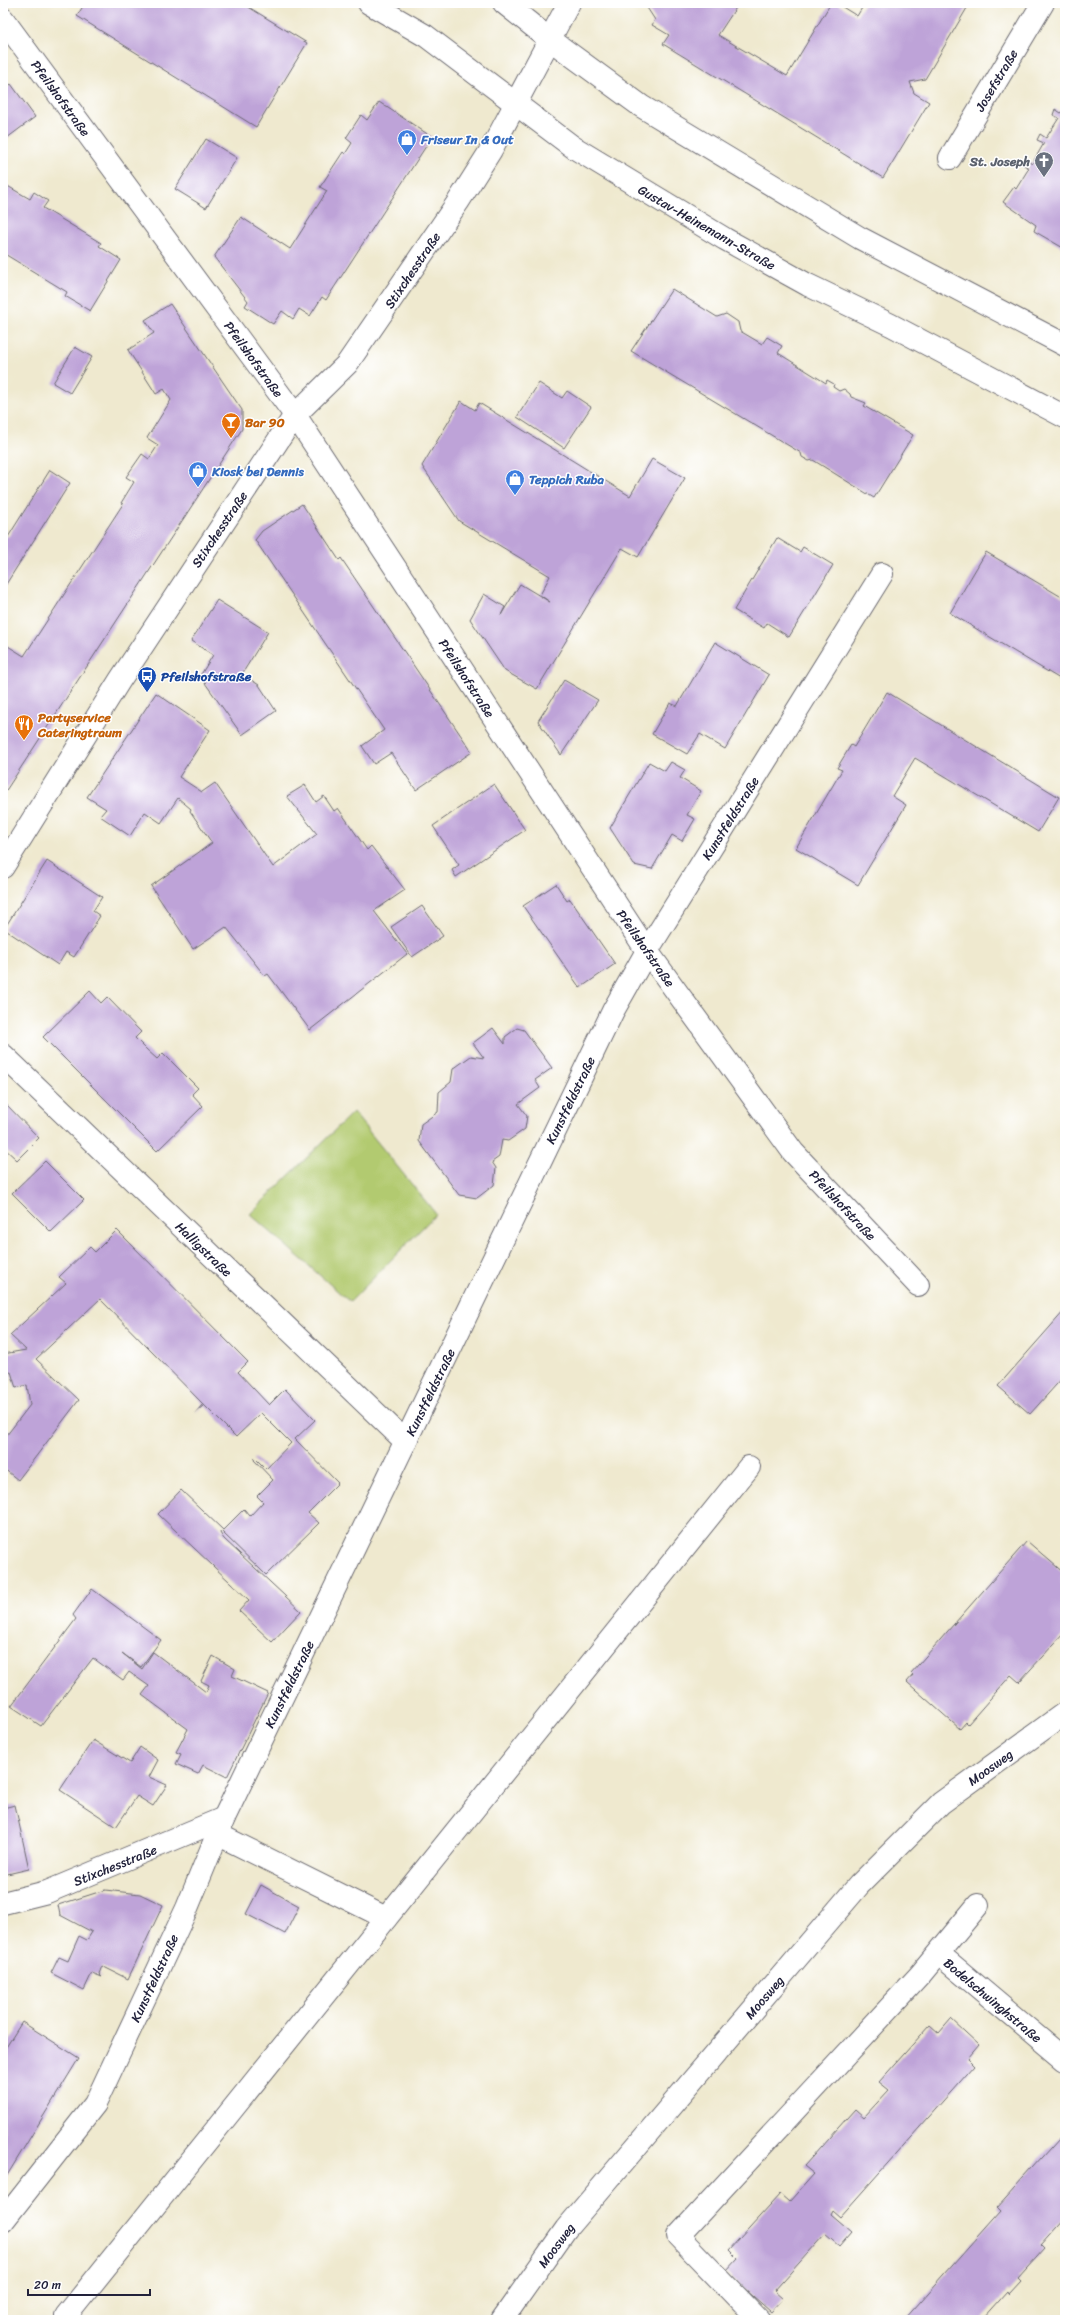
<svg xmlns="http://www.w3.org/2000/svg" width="1068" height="2323" viewBox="0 0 1068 2323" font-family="Sriracha,sans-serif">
	<rect width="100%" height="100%" fill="#fff"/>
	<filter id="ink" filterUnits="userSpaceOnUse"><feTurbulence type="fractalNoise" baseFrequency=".025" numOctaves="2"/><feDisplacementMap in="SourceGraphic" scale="8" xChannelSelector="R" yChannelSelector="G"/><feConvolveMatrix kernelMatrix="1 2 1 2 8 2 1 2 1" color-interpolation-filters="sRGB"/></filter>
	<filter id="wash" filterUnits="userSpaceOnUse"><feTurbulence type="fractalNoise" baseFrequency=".012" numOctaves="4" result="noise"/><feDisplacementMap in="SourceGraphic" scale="16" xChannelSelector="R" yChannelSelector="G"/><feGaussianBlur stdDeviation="0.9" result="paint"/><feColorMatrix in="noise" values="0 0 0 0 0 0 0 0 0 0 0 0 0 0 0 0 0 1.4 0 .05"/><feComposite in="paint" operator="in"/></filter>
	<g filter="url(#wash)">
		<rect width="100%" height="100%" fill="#efe9cf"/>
		<path fill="#b2ca6f" stroke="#6a7655" d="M353 1112 436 1214 350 1302 250 1214Z"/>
		<g id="blocks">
			<g fill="#bea3d8">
				<path d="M85 3H242L307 43 256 127 77 16Z"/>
				<path d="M644 3H739L718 35 787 76 831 3H836L857 16 865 3H970L925 79 910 82 914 93 929 102 883 178 663 44 669 35 652 25 655 20Z"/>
				<path d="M11 84 35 117 3 141V90Z"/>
				<path d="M379 102 432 137 326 300 322 297 310 316 299 309 293 319 282 311 273 324 245 306 248 301 214 257 241 217 290 249 327 191 320 187 322 184 343 152 345 154 352 143 346 138 361 115 367 120Z"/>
				<path d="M1065 107V249L1034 231 1036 225 1003 202 1014 187 1016 189 1029 168 1022 164 1025 159 1032 164 1044 143 1037 140 1040 134 1046 138 1059 118 1053 115 1055 109 1061 113Z"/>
				<path d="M206 139 237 158 206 208 175 189Z"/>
				<path d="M4 184 30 199 34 192 48 201 43 208 101 243 99 246 121 260 90 311 65 296 67 292 3 253Z"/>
				<path d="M672 289 717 317 726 314 738 322 740 331 762 344 767 337 782 346 778 353 826 383 827 380 834 384 833 387 839 391 844 389 850 394 851 397 866 403 864 406 913 435 874 498 813 460 809 461 802 457 801 453 631 351Z"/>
				<path d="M170 304 242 410V429L3 795V643L24 656 123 504 121 503 134 482 126 477 142 454 149 459 158 445 147 438 171 400 164 389 156 394 128 350 154 333 145 320Z"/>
				<path d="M75 347 92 357 70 393 53 383Z"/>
				<path d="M539 383 562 398 567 391 591 407 564 448 517 417Z"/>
				<path d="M461 401 475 410 479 403 630 496 652 459 685 478 638 557 622 548 537 689 505 671 470 619 484 594 505 607 501 615 520 584 550 602 540 595 550 576 459 521 422 466Z"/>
				<path d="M50 470 70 483 3 589V534L8 537Z"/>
				<path d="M302 504 339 560 341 558 472 752 416 790 391 753 374 764 362 746 384 730 255 540 262 531Z"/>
				<path d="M777 538 800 552 803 547 833 565 789 637 767 623 764 628 734 610Z"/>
				<path d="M986 552 1065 599V682L950 613Z"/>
				<path d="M217 600 268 632 242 674 259 685 276 711 242 735 200 676 213 655 191 641Z"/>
				<path d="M715 642 769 675 725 749 700 734 687 754 652 734 670 703 677 706Z"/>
				<path d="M564 680 598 700 561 755 538 721Z"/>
				<path d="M887 692 1059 797 1038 832 915 758 892 796 906 805 858 885 796 848 842 770 837 768 851 745 854 747Z"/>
				<path d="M156 693 210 730 179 777 202 792 215 783 273 867 317 834 287 796 305 785 316 802 324 796 334 811 338 808 367 850 371 846 405 890 374 911 407 954 310 1030 268 974 265 976 226 927 193 949 151 886 212 843 190 811 191 809 178 798 161 823 145 812 130 836 100 816 106 809 87 797Z"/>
				<path d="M649 762 665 771 671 762 685 770 680 778 701 791 687 815 695 819 682 841 672 835 652 869 634 865 610 828Z"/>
				<path d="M494 784 525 830 456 877 452 870 459 865 433 826Z"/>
				<path d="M47 861 102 897 93 911 100 916 74 957 66 952 58 965 4 929Z"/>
				<path d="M556 884 567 901 570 899 615 964 580 988 523 906Z"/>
				<path d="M422 906 443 936 412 957 391 927Z"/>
				<path d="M90 991 101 1003 107 997 141 1032 135 1038 146 1049 157 1059 163 1053 198 1088 192 1094 203 1106 157 1151 43 1037Z"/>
				<path d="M493 1028 505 1044V1037L517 1028 524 1030 552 1068 535 1080 540 1088 518 1104 527 1116 525 1129 508 1141 502 1140 499 1157 492 1162 496 1168 494 1185 477 1198 459 1195 419 1141 421 1124 438 1112 439 1092 451 1082 453 1069 471 1056 484 1058 473 1043Z"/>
				<path d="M3 1101 39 1138 17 1160 3 1147Z"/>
				<path d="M45 1161 84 1200 51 1232 12 1193Z"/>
				<path d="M117 1230 248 1362 238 1372 269 1405 285 1389 315 1420 295 1439 338 1483 308 1513 319 1523 266 1575 221 1531 220 1533 224 1539 301 1611 272 1642 239 1611 249 1600 158 1514 181 1490 223 1530 244 1509 250 1516 263 1502 257 1496 273 1480 254 1460 255 1458 266 1469 291 1443 261 1413 236 1437 204 1405 195 1413 203 1404 100 1299 36 1359 79 1400 18 1480 3 1468V1440L30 1405 27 1385 16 1388 11 1372 3 1374V1354L26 1350 10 1335 66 1283 59 1277 90 1247 95 1252Z"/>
				<path d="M1065 1310V1375L1030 1414 998 1386Z"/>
				<path d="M1027 1541 1065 1574V1632L1019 1682 1011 1675 968 1724 966 1722 960 1729 907 1682 913 1675 911 1673Z"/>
				<path d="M92 1589 161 1640 141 1667 122 1653 142 1669 153 1652 206 1692 209 1685 201 1681 213 1656 235 1669 232 1676 268 1693 227 1777 203 1765 198 1774 176 1764 181 1754 176 1752 188 1729 142 1695 149 1686 129 1672 123 1680 93 1658 41 1726 11 1706 76 1619 73 1615Z"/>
				<path d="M93 1740 130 1763 140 1747 158 1760 149 1777 167 1785 153 1806 137 1796 116 1827 60 1790Z"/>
				<path d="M15 1805 29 1869 3 1875V1808Z"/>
				<path d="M261 1885 299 1906 285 1934 246 1914Z"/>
				<path d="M105 1890 140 1894 163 1905 128 1979 102 1966 99 1974 102 1977 92 1973 84 1990 51 1973 59 1957 68 1961 79 1936 87 1940 92 1932 60 1915 58 1905Z"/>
				<path d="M951 2019 979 2045 968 2058 975 2065 840 2217 832 2210 830 2214 851 2232 839 2246 825 2234 774 2291 783 2299 771 2312 726 2272 738 2259 729 2250 780 2194 789 2202 814 2174 804 2166 855 2109 864 2117 889 2090 879 2082 930 2025 939 2033Z"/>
				<path d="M22 2022 79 2058 3 2182V2052Z"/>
				<path d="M1060 2137 1065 2141V2217L1040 2245 1044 2249 1018 2278 1020 2280 1008 2293 1007 2291 981 2320H904L1001 2211 997 2207Z"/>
			</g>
		</g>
	</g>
	<g filter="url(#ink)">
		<use href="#blocks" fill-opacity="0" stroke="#6a686f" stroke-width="1"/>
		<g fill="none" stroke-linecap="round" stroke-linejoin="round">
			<g stroke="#6a686f" stroke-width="24">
				<g id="minor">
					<path d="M3 19 295 415 647 951 793 1152 918 1285"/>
					<path d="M950 158 1043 3"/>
					<path d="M3 867 120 680 295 415 347 364 458 202 491 150 569 3"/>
					<path d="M3 1055 406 1442"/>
					<path d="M217 1834 386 1918"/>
					<path d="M3 1903 47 1892 224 1818"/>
					<path d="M939 1954 1065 2060"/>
					<path d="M3 2221 95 2104 187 1908 224 1818 613 1011 647 951 882 574"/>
					<path d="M66 2316 749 1467"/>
					<path d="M502 2320 566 2229 859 1885 941 1803 1065 1713"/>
					<path d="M759 2320 678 2236 920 1975 978 1905"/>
				</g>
			</g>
			<g stroke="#6a686f" stroke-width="24">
				<g id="major">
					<path d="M369 3 426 36 573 147 725 239 808 285 891 325 1065 417"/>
					<path d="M504 3 548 38 641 106 860 238 1065 345"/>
				</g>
			</g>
			<use href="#minor" stroke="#fff" stroke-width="22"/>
			<use href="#major" stroke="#fff" stroke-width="22"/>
		</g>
	</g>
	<defs>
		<g id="shop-pin" transform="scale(1)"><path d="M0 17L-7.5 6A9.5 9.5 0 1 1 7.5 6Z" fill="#3f7fe0" stroke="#fff"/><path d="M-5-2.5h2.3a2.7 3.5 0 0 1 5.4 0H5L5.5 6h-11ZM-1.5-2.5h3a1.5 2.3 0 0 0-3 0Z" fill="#fff"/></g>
		<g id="church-pin" transform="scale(1)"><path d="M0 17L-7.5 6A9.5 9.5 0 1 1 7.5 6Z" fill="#6b7280" stroke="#fff"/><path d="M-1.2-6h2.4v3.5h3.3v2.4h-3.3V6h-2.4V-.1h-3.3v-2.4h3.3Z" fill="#fff"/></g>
		<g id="bar-pin" transform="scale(1)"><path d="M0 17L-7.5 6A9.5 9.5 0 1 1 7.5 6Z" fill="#e8710a" stroke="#fff"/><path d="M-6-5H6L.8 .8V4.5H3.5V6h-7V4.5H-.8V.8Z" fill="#fff"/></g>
		<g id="bus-pin" transform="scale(1)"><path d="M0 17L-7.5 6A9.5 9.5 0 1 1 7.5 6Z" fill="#1a4fb4" stroke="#fff"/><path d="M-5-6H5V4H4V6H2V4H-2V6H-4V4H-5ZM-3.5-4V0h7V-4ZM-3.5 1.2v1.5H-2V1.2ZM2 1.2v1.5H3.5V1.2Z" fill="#fff"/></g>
		<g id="restaurant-pin" transform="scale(1)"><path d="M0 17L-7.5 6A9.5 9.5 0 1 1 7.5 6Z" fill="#e8710a" stroke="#fff"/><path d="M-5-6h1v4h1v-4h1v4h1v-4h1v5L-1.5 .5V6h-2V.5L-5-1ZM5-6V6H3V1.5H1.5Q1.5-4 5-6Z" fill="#fff"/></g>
	</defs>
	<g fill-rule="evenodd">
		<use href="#shop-pin" x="407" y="139"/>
		<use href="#church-pin" x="1044" y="161"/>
		<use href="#bar-pin" x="231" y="422"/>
		<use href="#shop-pin" x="198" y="471"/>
		<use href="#shop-pin" x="515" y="479"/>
		<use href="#bus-pin" x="147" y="676"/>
		<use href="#restaurant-pin" x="24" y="724"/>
	</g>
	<g text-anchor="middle" stroke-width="3" stroke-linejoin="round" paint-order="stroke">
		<g font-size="13" fill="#22223b" stroke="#fff">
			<text transform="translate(996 80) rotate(-59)" y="5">Josefstraße</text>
			<text transform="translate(61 98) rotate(54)" y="5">Pfeilshofstraße</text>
			<text transform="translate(707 227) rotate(30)" y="5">Gustav-Heinemann-Straße</text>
			<text transform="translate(412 270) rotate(-56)" y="5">Stixchesstraße</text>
			<text transform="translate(254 359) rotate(54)" y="5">Pfeilshofstraße</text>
			<text transform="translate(219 529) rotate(-56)" y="5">Stixchesstraße</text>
			<text transform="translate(467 678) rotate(57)" y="5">Pfeilshofstraße</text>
			<text transform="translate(730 818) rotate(-58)" y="5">Kunstfeldstraße</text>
			<text transform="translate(646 948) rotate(55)" y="5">Pfeilshofstraße</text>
			<text transform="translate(570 1100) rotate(-64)" y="5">Kunstfeldstraße</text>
			<text transform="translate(843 1205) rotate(47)" y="5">Pfeilshofstraße</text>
			<text transform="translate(204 1249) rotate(44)" y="5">Halligstraße</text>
			<text transform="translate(430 1392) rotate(-64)" y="5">Kunstfeldstraße</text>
			<text transform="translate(289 1684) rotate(-64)" y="5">Kunstfeldstraße</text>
			<text transform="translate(990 1767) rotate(-36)" y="5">Moosweg</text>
			<text transform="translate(115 1865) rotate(-22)" y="5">Stixchesstraße</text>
			<text transform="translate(154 1978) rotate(-65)" y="5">Kunstfeldstraße</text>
			<text transform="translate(764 1997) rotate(-50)" y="5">Moosweg</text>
			<text transform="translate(993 2000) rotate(40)" y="5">Bodelschwinghstraße</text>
			<text transform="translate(556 2245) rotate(-54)" y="5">Moosweg</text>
		</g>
		<g font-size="13" font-weight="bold" fill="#366cbe" stroke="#fff" text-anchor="start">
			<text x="421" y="144">Friseur In &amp; Out</text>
			<text x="212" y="476">Kiosk bei Dennis</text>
			<text x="529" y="484">Teppich Ruba</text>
		</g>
		<g font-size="13" font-weight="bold" fill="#5b616d" stroke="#fff" text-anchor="end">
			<text x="1030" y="166">St. Joseph</text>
		</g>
		<g font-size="13" font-weight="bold" fill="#c56008" stroke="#fff" text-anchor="start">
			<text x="245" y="427">Bar 90</text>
			<text x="38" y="722">Partyservice<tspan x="38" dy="15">Cateringtraum</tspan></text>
		</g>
		<g font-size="13" font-weight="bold" fill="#164399" stroke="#fff" text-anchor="start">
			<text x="161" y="681">Pfeilshofstraße</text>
		</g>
	</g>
	<rect width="1068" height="2323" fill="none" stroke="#fff" stroke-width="16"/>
	<path d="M28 2289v6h122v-6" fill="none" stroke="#22223b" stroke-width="2"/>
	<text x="34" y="2289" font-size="12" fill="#22223b" stroke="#ffffff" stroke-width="3" paint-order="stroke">20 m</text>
</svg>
